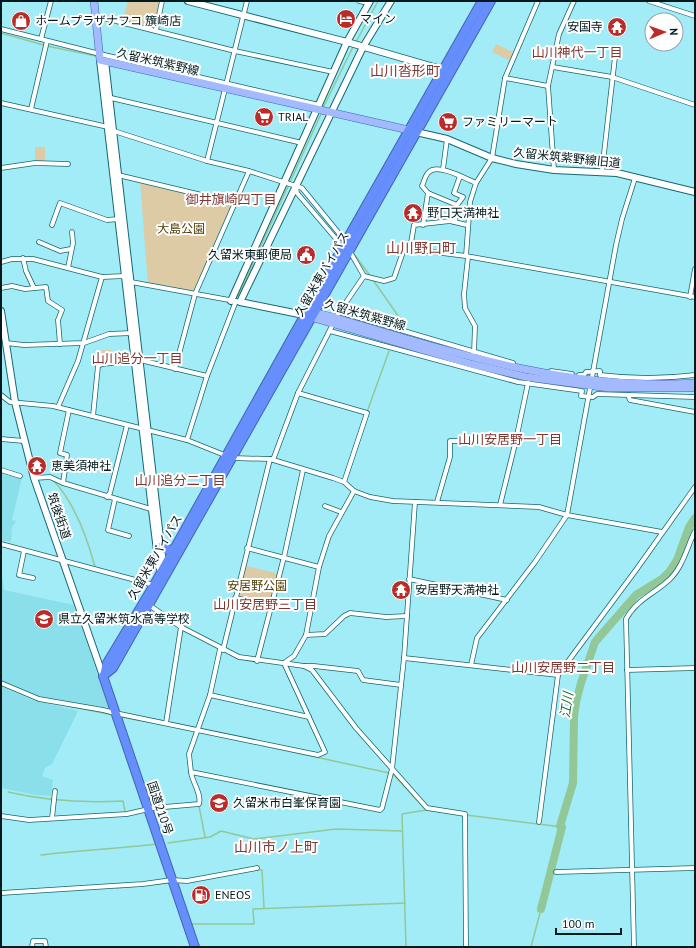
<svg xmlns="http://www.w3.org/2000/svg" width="696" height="948" viewBox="0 0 696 948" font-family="'PT Sans','Noto Sans JP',sans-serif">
	<rect width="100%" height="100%" fill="#a1ecf7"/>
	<g fill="#8adfea">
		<path d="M1 470 22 477 12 520 16 521 12 527 11 542 1 540Z"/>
		<path d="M1 569 4 590 74 605 109 708 37 696 1 680Z"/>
		<path d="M1 686 32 700 78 711 52 764 45 768 42 776 53 780 51 796 36 795 1 788Z"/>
	</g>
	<g fill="#dccba4">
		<path d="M128 1H161L155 26 123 20Z"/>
		<path d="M496 44 515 53 511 61 492 52Z"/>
		<rect x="35" y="147" width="10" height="16"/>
		<path d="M140 180 235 203 232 212 223 224 195 294 148 286Z"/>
		<path d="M102 350H112L113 363 102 364Z"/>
		<path d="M243 565 280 574 271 606 235 598Z"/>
	</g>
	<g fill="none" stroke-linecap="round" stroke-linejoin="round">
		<g stroke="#92c897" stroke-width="1.5">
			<path d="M1 33 47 46 96 56"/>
			<path d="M356 42 378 1"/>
			<path d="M323 108 354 45"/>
			<path d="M354 254 371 277"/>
			<path d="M373 280 399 317 397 326"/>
			<path d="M238 296 321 114"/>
			<path d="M367 412 389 351"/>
			<path d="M53 480C75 503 87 537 95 567"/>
			<path d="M20 693 35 699"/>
			<path d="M68 706 113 715"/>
			<path d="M121 717 160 724"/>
			<path d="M233 739 389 773"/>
			<path d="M393 774 426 810 402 814 406 947"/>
			<path d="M8 792C46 801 84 803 123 801L125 811"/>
			<path d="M199 806 205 837"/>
			<path d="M426 810 562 827"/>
			<path d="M168 843 210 837 221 831 254 839 336 829 402 831"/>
			<path d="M41 855C79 850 117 849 156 844"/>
			<path d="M256 870H262L264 908"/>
			<path d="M117 888 168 883"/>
			<path d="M192 924H254L253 909 405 903"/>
			<path d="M531 947 541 909"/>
		</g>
		<path stroke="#92c897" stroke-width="8" d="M541 909 562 827 560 826 573 783 574 717 576 702 581 683 595 642 636 595 662 579 670 571 677 560 689 527 695 518"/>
		<g stroke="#146872" stroke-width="5.5">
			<g id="street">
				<path d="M359 1 369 3"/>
				<path d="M649 1 695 16"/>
				<path d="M100 17 235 51 333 72"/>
				<path d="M1 29 100 54 319 105"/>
				<path d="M156 30 162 1"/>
				<path d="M41 39 51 1"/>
				<path d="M553 67 612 77 695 105"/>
				<path d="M505 78 548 86"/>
				<path d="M107 97 302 143"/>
				<path d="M1 103 108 127 114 131 207 161 249 171 302 188 346 242"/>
				<path d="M31 109 47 41"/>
				<path d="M207 161 247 1"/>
				<path d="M1 168 35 163 68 164"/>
				<path d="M443 169 447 139"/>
				<path d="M554 170 548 86 559 34 574 1"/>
				<path d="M602 171 615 57"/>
				<path d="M118 175 235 203"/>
				<path d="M460 176 454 193 463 197 457 205 428 193 422 186C424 182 425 175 429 172 438 163 466 179 476 183"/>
				<path d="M296 187 297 193 343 247"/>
				<path d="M455 222 457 205"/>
				<path d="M52 225 60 203 107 220 119 219"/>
				<path d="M423 225 428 193"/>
				<path d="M39 242 60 251 71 249"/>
				<path d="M410 249 414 225 450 221 467 225"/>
				<path d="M349 250 364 276"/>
				<path d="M466 256 470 202 476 183 492 158 505 78 538 1"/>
				<path d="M468 257 464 294 465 308 475 326 474 353"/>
				<path d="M23 258 26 271 34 288"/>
				<path d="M1 262 12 259H33L102 277 124 276 131 282 240 302"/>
				<path d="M68 268 73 243 72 232"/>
				<path d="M364 276 384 281 394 278 403 252 410 249 466 256 695 297"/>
				<path d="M1 288 12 286 25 289 46 287 48 301 62 310 58 320 60 344"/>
				<path d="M690 297 695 269"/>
				<path d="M339 312 513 363"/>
				<path d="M338 314 364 276"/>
				<path d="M330 331 518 382 582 391 581 396 593 397 597 394 695 397"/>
				<path d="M6 343 24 345 84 343 109 334 132 333"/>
				<path d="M175 369 195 294 249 171"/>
				<path d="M551 371 572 374"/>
				<path d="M579 375H584L586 372 600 371V375C632 379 663 379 695 375"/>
				<path d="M298 393 367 413 344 482"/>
				<path d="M1 395 10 402 53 406 187 440 232 458 270 459 333 478 344 482 354 491 370 497 393 501 539 507 567 515 662 532"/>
				<path d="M628 395 630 400 695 412"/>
				<path d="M58 407 78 361 102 277"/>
				<path d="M93 416 98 366 102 364 140 360 207 376"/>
				<path d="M1 439 24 441"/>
				<path d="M187 440 207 376 236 301"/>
				<path d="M273 460 298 393 333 324"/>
				<path d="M1 470 20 476"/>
				<path d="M34 478 50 477 63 483 154 510"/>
				<path d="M63 483 67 455 60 453 69 410"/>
				<path d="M107 497 110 493 127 425"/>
				<path d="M115 499 108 530 129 536"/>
				<path d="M437 502 450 457V441H466"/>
				<path d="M500 505 516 440 528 383"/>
				<path d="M325 506 341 512"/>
				<path d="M1 544 154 585"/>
				<path d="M247 548 319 567"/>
				<path d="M24 551 19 575 33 578"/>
				<path d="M409 579 507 600"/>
				<path d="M235 598 271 606"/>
				<path d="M149 605 181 627 239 657 304 666H314L358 671 363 680 401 685"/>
				<path d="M306 635 325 634 344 616 350 613 386 617 407 616"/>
				<path d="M220 649 210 695 189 754 191 772 380 810 382 808 392 769 404 658 415 502"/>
				<path d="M223 650 270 459"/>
				<path d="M404 658 558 675"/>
				<path d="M257 661 284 557 303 470"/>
				<path d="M284 663 294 656 306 635 319 567 329 536 354 491"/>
				<path d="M471 665 477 638 535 562 567 515 616 245 622 219 635 178"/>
				<path d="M304 666 312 670 356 728 427 808 465 814 466 947"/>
				<path d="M627 670 695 668"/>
				<path d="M1 683 39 699 103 710 115 713 318 755 325 752 284 663"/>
				<path d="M210 695 309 717"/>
				<path d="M166 723 181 627"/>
				<path d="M1 816 29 820 127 814 153 808 199 804C202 794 192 782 191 772"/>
				<path d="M52 818 55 791"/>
				<path d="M539 822 558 675 636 570 695 487"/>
				<path d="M556 872 695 868"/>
				<path d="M1 893 143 884 172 880 187 881 257 868"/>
				<path d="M32 947 33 941H45L46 947"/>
				<path d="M634 947 626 619C636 600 654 594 669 580 683 567 687 547 695 531"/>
			</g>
		</g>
		<g stroke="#146872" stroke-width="8">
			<g id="secondary">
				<path d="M188 1 347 42 444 70"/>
				<path d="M100 60 152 510 159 567 163 574"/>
				<path d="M105 61 163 564"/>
				<path d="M416 132 447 139 492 158 516 164 554 170 617 173 695 192"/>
				<path d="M231 301 347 42 370 1"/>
				<path d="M1 311 15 402 34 478 103 676"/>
				<path d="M304 315 240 302 363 47 391 1"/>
			</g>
		</g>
		<g stroke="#4265af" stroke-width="8">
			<g id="primary">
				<path d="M94 1 100 60 413 131"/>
				<path d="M310 313 313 312 336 318C455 353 569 391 695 383"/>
				<path d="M307 316 471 364 526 377 609 388H695"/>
			</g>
		</g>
		<g stroke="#4265af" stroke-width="10">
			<g id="highway">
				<path d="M161 547 168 550 174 549"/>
				<path d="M103 676 113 668 491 1"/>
				<path d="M103 676 195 947"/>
				<path d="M104 676 107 663 154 585 346 241 482 1"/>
			</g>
		</g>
		<use href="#street" stroke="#fff" stroke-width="4"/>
		<use href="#secondary" stroke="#fff" stroke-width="6"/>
		<use href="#primary" stroke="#a3bbfe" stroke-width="7"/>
		<use href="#highway" stroke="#668efd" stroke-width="8"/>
	</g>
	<defs>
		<g id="hotel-disc" transform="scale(1)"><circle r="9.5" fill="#bb2c29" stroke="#fefefe"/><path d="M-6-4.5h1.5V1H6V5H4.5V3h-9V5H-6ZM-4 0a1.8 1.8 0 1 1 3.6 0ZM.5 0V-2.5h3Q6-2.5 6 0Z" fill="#fff"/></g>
		<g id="shop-disc" transform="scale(1)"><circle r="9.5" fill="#bb2c29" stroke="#fefefe"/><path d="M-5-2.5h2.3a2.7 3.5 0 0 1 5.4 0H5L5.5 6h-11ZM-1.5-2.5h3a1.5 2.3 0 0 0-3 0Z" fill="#fff"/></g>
		<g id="temple-disc" transform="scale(1)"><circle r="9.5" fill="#bb2c29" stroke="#fefefe"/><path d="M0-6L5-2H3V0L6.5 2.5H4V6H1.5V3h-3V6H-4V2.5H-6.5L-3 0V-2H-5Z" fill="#fff"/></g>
		<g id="supermarket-disc" transform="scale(1)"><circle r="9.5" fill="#bb2c29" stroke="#fefefe"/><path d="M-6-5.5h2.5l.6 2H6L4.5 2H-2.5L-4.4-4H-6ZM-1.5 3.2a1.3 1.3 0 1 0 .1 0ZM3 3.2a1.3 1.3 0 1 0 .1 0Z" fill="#fff"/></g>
		<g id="civic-disc" transform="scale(1)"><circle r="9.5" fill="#bb2c29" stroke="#fefefe"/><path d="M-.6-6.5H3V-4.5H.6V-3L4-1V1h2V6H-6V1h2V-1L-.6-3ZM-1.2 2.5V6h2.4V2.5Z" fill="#fff"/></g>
		<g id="school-disc" transform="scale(1)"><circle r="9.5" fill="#bb2c29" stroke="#fefefe"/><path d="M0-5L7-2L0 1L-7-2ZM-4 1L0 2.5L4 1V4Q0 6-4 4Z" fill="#fff"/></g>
		<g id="fuel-disc" transform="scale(1)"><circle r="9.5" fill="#bb2c29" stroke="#fefefe"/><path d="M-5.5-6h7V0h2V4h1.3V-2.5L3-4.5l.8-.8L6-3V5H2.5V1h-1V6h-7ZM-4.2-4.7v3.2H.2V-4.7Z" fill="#fff"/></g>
	</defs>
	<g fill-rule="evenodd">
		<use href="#hotel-disc" x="346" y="19"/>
		<use href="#shop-disc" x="21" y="21"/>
		<use href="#temple-disc" x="617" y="27"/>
		<use href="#supermarket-disc" x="264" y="117"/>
		<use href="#supermarket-disc" x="448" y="122"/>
		<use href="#temple-disc" x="413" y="213"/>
		<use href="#civic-disc" x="306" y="255"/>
		<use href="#temple-disc" x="37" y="466"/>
		<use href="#temple-disc" x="401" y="590"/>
		<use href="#school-disc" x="44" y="619"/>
		<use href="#school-disc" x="219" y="803"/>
		<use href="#fuel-disc" x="201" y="895"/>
	</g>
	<g text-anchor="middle" stroke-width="4" stroke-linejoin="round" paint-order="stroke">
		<g font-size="12" fill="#001a1e" stroke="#fefefe" text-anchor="start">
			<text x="360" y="23">マイン</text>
			<text x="35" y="25">ホームプラザナフコ 籏崎店</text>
			<text x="603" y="31" text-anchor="end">安国寺</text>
			<text x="278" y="121">TRIAL</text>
			<text x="462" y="126">ファミリーマート</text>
			<text x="427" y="217">野口天満神社</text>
			<text x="292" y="259" text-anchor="end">久留米東郵便局</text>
			<text x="51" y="470">恵美須神社</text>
			<text x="415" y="594">安居野天満神社</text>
			<text x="58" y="623">県立久留米筑水高等学校</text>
			<text x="233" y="807">久留米市白峯保育園</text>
			<text x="215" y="899">ENEOS</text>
		</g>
		<g font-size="12" fill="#001a1e" stroke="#fefefe">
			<text transform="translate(158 62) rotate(13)" y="4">久留米筑紫野線</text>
			<text transform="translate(567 158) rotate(6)" y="4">久留米筑紫野線旧道</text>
			<text transform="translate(322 274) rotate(-60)" y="4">久留米東バイパス</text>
			<text transform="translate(365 315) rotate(16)" y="4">久留米筑紫野線</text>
			<text transform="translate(59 516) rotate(71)" y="4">筑後街道</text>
			<text transform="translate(155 557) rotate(-60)" y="4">久留米東バイパス</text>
			<text transform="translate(160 808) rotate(71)" y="4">国道210号</text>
		</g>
		<g font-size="12" fill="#4e3b04" stroke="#fefefe">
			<text x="181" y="233">大島公園</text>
			<text x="257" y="590">安居野公園</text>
		</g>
		<g font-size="13" fill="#7f3832" stroke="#fefefe">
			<text x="577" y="57">山川神代一丁目</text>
			<text x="231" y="204">御井旗崎四丁目</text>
			<text x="137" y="363">山川追分一丁目</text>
			<text x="510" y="444">山川安居野一丁目</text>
			<text x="180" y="485">山川追分二丁目</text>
			<text x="265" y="609">山川安居野三丁目</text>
			<text x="563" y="672">山川安居野二丁目</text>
		</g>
		<g font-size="13" font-style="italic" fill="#1a672b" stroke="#fefefe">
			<text transform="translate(566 705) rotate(-82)" y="5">江川</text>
		</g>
		<g font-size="14" fill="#7f3832" stroke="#fefefe">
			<text x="405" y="76">山川沓形町</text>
			<text x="421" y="253">山川野口町</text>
			<text x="276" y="852">山川市ノ上町</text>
		</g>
	</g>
	<rect width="696" height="948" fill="none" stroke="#001a1e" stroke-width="4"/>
	<g transform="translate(664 32) rotate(88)"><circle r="19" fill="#fefefe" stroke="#98a3a4"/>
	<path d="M0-3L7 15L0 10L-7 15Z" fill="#bb2c29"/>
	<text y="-6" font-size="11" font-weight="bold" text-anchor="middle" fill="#001a1e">N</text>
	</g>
	<path d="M556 928v6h65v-6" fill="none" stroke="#001a1e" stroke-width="2"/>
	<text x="562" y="928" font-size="12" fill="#001a1e" stroke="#fefefe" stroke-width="3" paint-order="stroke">100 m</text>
</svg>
